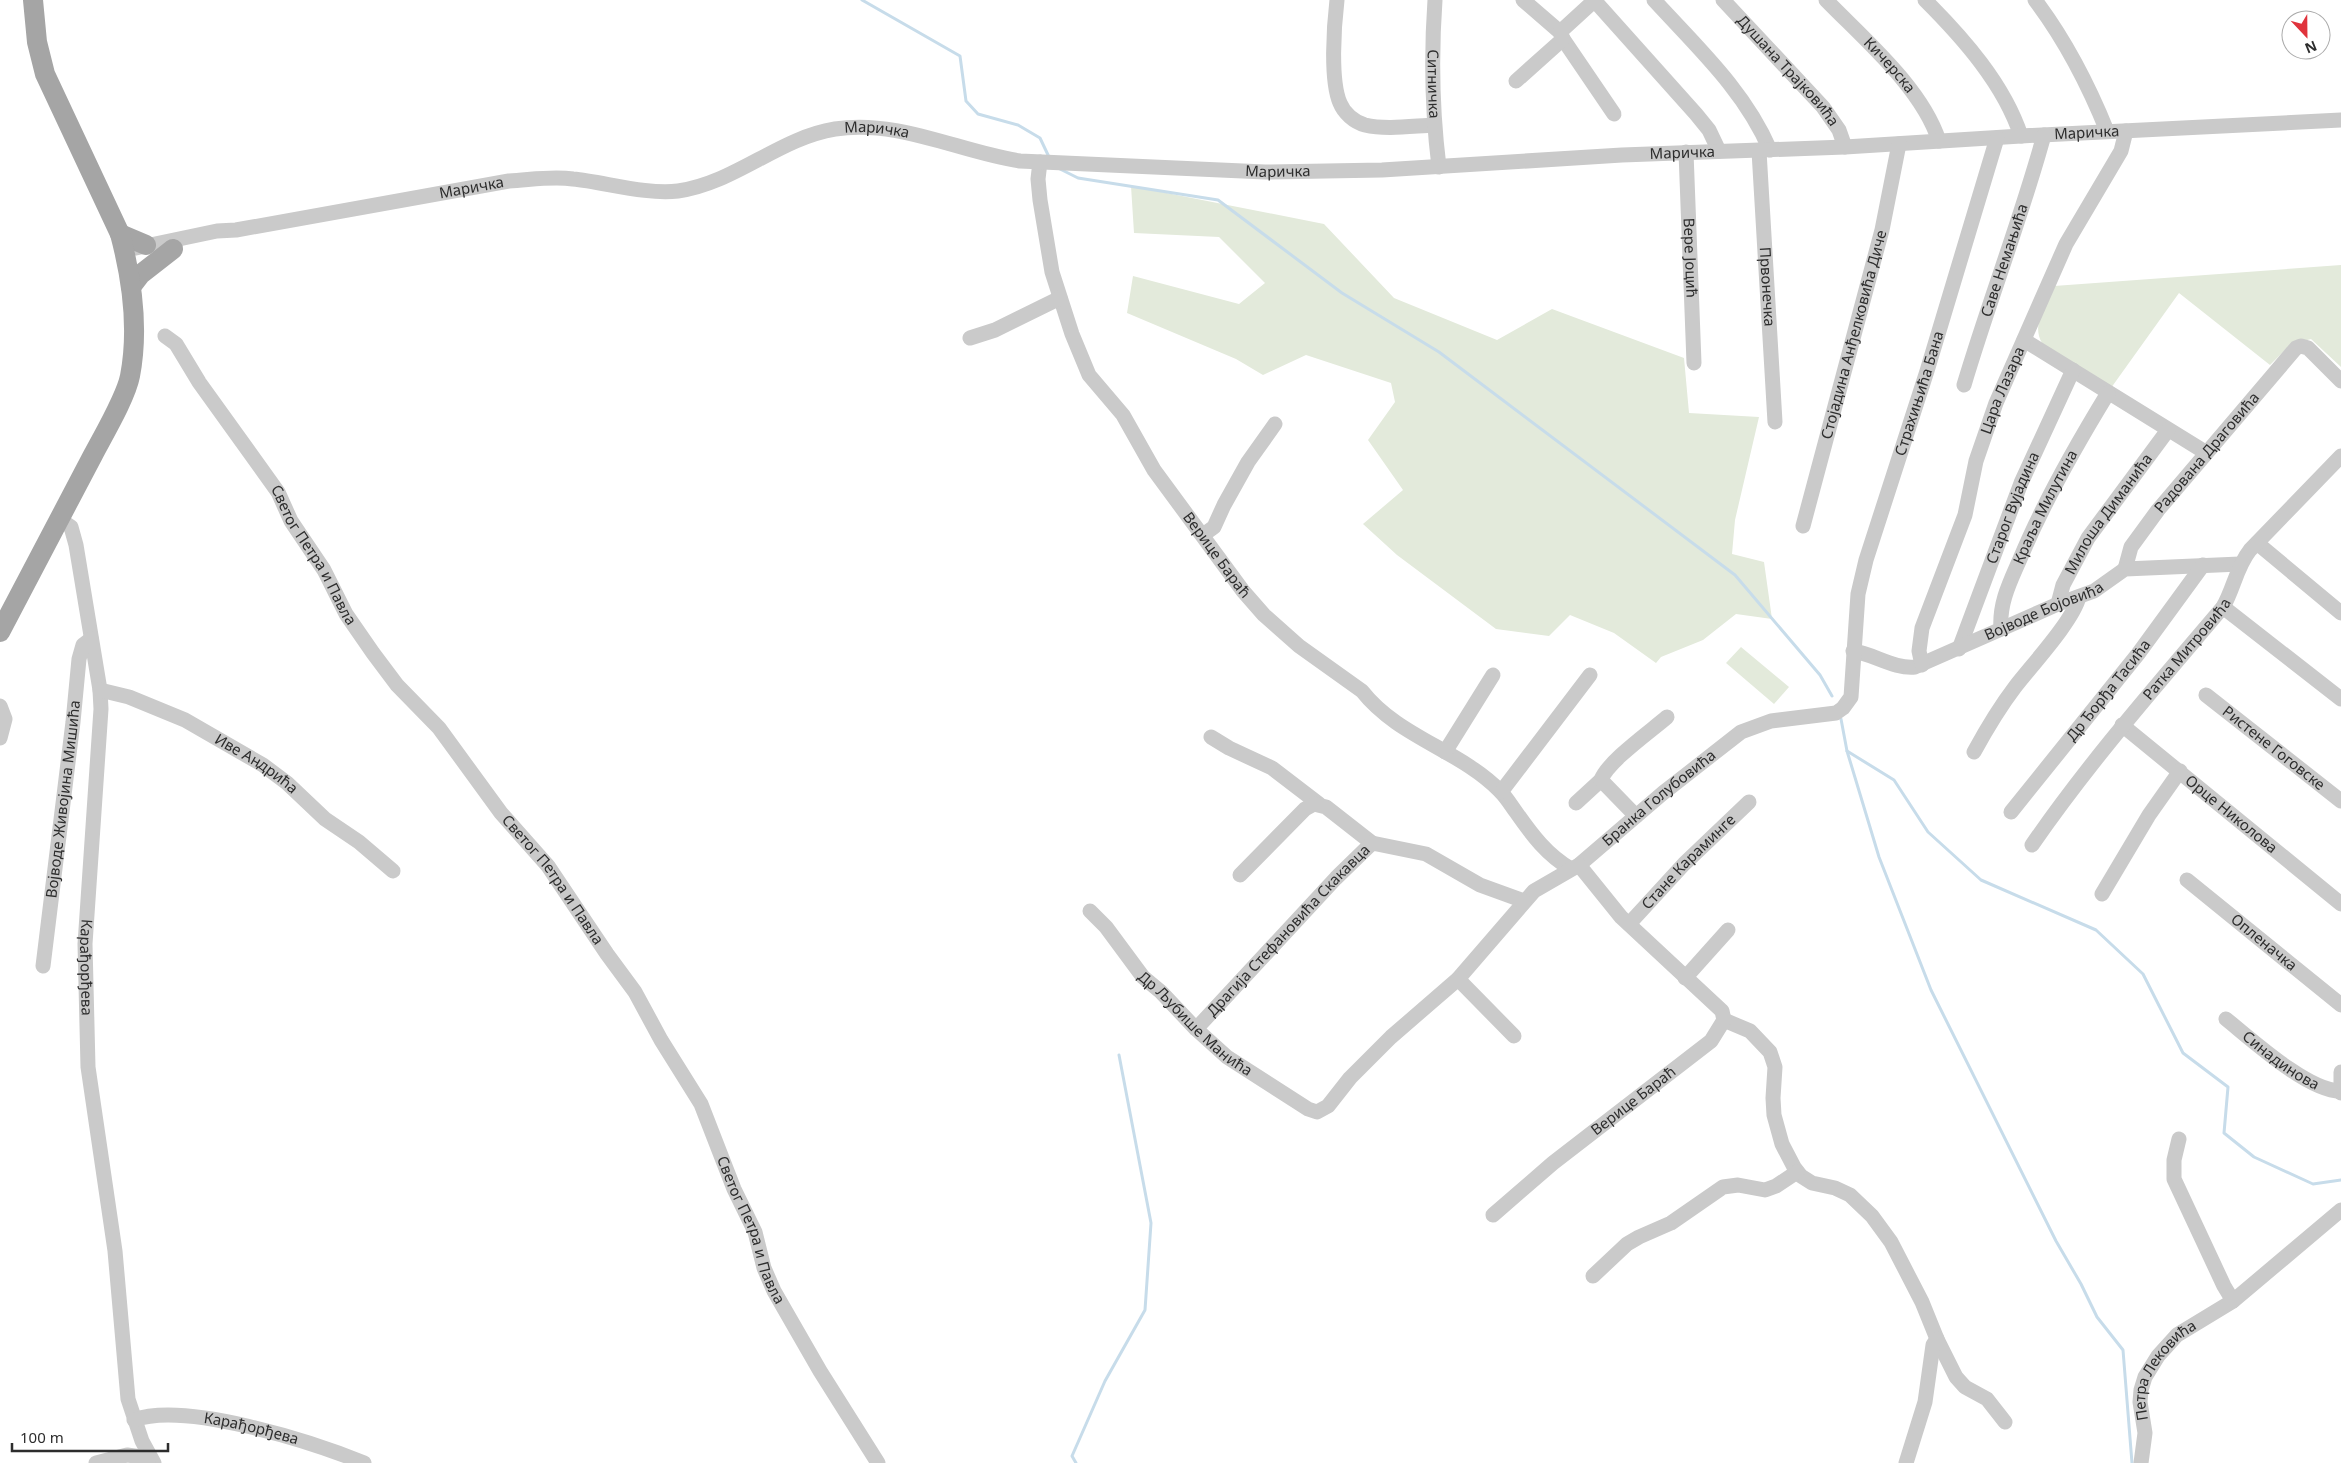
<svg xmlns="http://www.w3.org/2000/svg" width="2341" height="1463" viewBox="0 0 2341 1463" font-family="'Noto Sans',sans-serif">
	<rect width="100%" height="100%" fill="#fff"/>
	<g fill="#e3eadb">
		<path d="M1131 186 1324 224 1394 298 1497 340 1552 309 1684 358 1689 413 1759 417 1735 520 1732 554 1764 562 1772 619 1736 614 1703 640 1661 657 1656 663 1614 633 1570 615 1549 636 1496 629 1397 555 1363 524 1403 490 1368 440 1395 402 1391 383 1306 355 1263 375 1236 359 1127 313 1133 276 1239 304 1265 283 1219 237 1134 233Z"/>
		<path d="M2341 265V367L2311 339 2290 345 2270 365 2179 293 2111 388 2042 343C2031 324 2046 305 2054 286Z"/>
		<path d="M1741 647 1789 687 1774 704 1726 663Z"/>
	</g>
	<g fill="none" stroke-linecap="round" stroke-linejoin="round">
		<g stroke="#c7dcea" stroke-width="3">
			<path d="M862 0 960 56 966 101 978 114 1018 125 1040 138 1049 157"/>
			<path d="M1060 169 1078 178 1218 200 1342 293 1439 352 1735 575 1820 675 1832 696"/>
			<path d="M1841 719 1847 751 1879 857 1931 990 2056 1241 2081 1284 2097 1317 2123 1350 2132 1463"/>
			<path d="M1847 751 1894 780 1928 832 1981 880 2096 930 2143 974 2183 1053 2228 1087 2224 1133 2254 1157 2313 1184 2341 1180"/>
			<path d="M1076 1463 1072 1456 1105 1381 1145 1310 1151 1223 1119 1055"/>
		</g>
		<g stroke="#cacaca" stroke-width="15">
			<path d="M1337 0C1334 25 1330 80 1340 103 1344 113 1354 122 1365 125 1386 130 1412 126 1434 125"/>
			<path id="s1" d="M1435 0C1431 56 1432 111 1439 167"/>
			<path d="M1523 0 1560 32"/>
			<path d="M1594 0 1696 114 1709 130 1719 151"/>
			<path d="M1654 0C1697 47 1745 91 1770 150"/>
			<path id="s2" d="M1723 0 1823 107 1839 130 1845 147"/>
			<path id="s3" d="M1826 0C1865 40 1922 88 1939 141"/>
			<path d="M1925 0C1963 38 2004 84 2021 136"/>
			<path d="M2035 0C2066 41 2088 84 2107 131"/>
			<path d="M1563 39 1614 114"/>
			<path d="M1516 81 1563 39 1560 32 1595 0"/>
			<path id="s4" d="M1759 151 1775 422"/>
			<path id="s5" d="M1686 152 1694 363"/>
			<path id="s6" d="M1040 162 1038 179 1040 200 1052 272 1072 334 1089 375 1123 415 1154 470 1243 591 1264 615 1299 646 1362 691C1398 737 1460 750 1500 791 1506 797 1511 805 1516 812 1532 835 1547 855 1571 869"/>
			<path id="s7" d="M136 248 217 231 236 230 509 181C530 180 551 176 573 179 604 182 647 195 678 191 735 183 779 138 835 129 898 119 960 152 1020 161L1265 172 1382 170 1622 155 1845 147 2021 136 2341 120"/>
			<path id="s8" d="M165 336 176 344 199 382 278 492 291 521 324 570 346 614 373 653 397 685 439 728 501 813 548 866 607 954 635 992 661 1040 701 1104 734 1189 755 1232 764 1268 774 1291 820 1371 878 1463"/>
			<path d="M970 338 995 330 1060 298"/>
			<path d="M2024 340 2205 452"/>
			<path id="s9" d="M1964 385C1989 301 2021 219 2044 135"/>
			<path id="s10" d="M59 519 71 527 76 545 100 690 101 709 85 944 88 1067 115 1251 128 1399 142 1441 154 1463"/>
			<path id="s11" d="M1803 526 1882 230 1899 144"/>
			<path d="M1203 535 1214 527 1224 505 1248 462 1275 424"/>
			<path d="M2257 543 2341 613"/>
			<path id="s12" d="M2125 569 2131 547 2158 510 2296 348 2301 346 2308 348 2341 381"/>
			<path id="s13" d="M2058 604 2063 585 2088 538 2168 430"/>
			<path d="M2223 607 2341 699"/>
			<path id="s14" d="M2001 629C1999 603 2010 582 2020 559 2044 501 2075 447 2108 393"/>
			<path id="s15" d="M1959 649 2021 483 2073 370"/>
			<path id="s16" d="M1853 651C1874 654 1894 669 1915 667L2058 604 2094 591 2125 569 2240 564"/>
			<path id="s17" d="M1922 665 1919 651 1922 628 1965 515 1976 461 1996 403 2066 244 2121 151 2126 131"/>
			<path id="s18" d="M100 690 129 697 185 720 263 765 287 783 325 819 359 842 393 871"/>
			<path id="s19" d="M2206 695 2341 801"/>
			<path d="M0 706 5 719 0 738"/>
			<path id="s20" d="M2122 725 2341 904"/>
			<path d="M1211 737 1229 748 1272 768 1319 804"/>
			<path d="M1445 752 1493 675"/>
			<path d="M1974 752C1986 730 1999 708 2015 687 2031 666 2073 621 2079 597"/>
			<path d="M1501 792 1590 675"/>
			<path d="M1576 803 1601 780"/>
			<path id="s21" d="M2011 812 2138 654 2203 565"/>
			<path d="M1636 816 1601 780C1607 762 1651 731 1667 717"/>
			<path id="s22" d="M2032 845C2090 761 2157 685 2223 607 2234 588 2236 568 2250 550L2341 456"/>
			<path d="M1240 875 1305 809 1314 804 1326 807 1372 843"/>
			<path id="s23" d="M2187 880 2341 1005"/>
			<path d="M2102 894 2149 815 2180 771"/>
			<path id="s24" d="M1090 911 1106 927 1143 977 1161 992 1196 1029 1227 1057 1308 1109 1317 1112 1328 1106 1350 1078 1391 1037 1458 979 1534 891 1579 865 1663 793 1741 732 1771 721 1836 713 1843 708 1851 697 1858 594 1866 560 1927 371 1997 138"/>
			<path id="s25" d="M1629 924 1684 864 1749 802"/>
			<path id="s26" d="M43 966 73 722 79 659 83 645 91 639"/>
			<path d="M1685 978 1728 930"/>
			<path d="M1458 979 1514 1036"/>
			<path id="s27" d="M2226 1019C2252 1040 2308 1091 2340 1091"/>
			<path d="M1724 1020 1750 1031 1770 1052 1775 1067 1773 1098 1774 1115 1782 1144 1794 1167 1801 1176 1812 1183 1835 1188 1850 1195 1872 1216 1891 1242 1922 1302 1937 1339 1956 1377 1965 1387 1987 1399 2005 1422"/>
			<path id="s28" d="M1196 1029 1336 878 1372 843 1426 854 1480 885 1524 901"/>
			<path d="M2341 1072V1093"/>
			<path d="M2179 1139 2174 1160V1179L2224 1286 2233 1301"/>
			<path id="s29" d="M1493 1215 1553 1163 1711 1041 1724 1020 1722 1011 1621 917 1579 865"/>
			<path d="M1593 1276 1627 1244 1639 1237 1671 1223 1723 1187 1738 1185 1765 1190 1776 1186 1797 1172"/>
			<path id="s30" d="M134 1420C185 1401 313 1442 364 1463"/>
			<path d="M96 1463 127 1455 149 1458"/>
			<path d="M1906 1463 1925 1402 1933 1345 1937 1339"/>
			<path id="s31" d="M2141 1463 2145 1433 2140 1402 2141 1390 2145 1377 2158 1356 2177 1335 2233 1301 2341 1210"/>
		</g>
		<g stroke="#a5a5a5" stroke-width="20">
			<path d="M120 234 146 245"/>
			<path d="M131 287 141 274 173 249"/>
			<path d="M0 632C31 573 62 514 93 455 104 434 126 397 130 376 139 329 132 279 120 234L45 74 37 42 33 0"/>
		</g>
	</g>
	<g text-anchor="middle" stroke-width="5" stroke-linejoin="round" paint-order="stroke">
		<g font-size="15" fill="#2d2d2d" stroke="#fff">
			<text dy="5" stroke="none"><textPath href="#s3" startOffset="91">Кичерска</textPath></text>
			<text dy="5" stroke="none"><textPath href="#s2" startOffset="96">Душана Трајковића</textPath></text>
			<text dy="5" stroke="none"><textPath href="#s1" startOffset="84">Ситничка</textPath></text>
			<text dy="5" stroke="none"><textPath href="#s7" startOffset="761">Маричка</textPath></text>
			<text dy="5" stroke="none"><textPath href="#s7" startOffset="1976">Маричка</textPath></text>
			<text dy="5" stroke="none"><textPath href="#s7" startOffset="1571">Маричка</textPath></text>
			<text dy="5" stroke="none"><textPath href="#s7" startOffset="1166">Маричка</textPath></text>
			<text dy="5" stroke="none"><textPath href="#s7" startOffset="341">Маричка</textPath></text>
			<text dy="5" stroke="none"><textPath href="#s5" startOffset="106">Вере Јоцић</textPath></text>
			<text dy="5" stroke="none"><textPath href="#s9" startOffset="131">Саве Немањића</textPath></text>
			<text dy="5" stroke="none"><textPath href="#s4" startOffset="136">Првонечка</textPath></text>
			<text dy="5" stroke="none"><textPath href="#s11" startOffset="198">Стојадина Анђелковића Диче</textPath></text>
			<text dy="5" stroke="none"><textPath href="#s17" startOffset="289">Цара Лазара</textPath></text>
			<text dy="5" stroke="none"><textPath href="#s24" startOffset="1312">Страхињића Бана</textPath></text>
			<text dy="5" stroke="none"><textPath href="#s12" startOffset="144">Радована Драговића</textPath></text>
			<text dy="5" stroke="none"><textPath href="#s15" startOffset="151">Старог Вујадина</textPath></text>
			<text dy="5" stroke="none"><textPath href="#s14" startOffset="131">Краља Милутина</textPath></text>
			<text dy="5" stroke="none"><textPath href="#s13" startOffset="104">Милоша Диманића</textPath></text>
			<text dy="5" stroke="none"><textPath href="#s6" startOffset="442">Верице Бараћ</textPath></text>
			<text dy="5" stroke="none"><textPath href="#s8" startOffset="266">Светог Петра и Павла</textPath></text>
			<text dy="5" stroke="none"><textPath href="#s16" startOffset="205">Војводе Бојовића</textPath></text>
			<text dy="5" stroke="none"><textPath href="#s22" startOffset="250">Ратка Митровића</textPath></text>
			<text dy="5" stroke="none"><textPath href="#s21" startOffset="156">Др Ђорђа Тасића</textPath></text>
			<text dy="5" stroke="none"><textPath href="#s19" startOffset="86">Ристене Гоговске</textPath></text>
			<text dy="5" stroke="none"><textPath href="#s18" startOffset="174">Иве Андрића</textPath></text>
			<text dy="5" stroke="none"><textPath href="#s24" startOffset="774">Бранка Голубовића</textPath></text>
			<text dy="5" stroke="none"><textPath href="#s26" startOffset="168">Војводе Живојина Мишића</textPath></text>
			<text dy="5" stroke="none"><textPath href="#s20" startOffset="141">Орце Николова</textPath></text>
			<text dy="5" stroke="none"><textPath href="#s25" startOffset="86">Стане Караминге</textPath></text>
			<text dy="5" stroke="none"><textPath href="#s8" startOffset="671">Светог Петра и Павла</textPath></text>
			<text dy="5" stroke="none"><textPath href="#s28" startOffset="135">Драгија Стефановића Скакавца</textPath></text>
			<text dy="5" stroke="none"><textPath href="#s23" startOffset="99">Опленачка</textPath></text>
			<text dy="5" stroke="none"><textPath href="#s10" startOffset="458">Карађорђева</textPath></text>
			<text dy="5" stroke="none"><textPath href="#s24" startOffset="155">Др Љубише Манића</textPath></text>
			<text dy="5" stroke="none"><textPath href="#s27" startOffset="69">Синадинова</textPath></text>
			<text dy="5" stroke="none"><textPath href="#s29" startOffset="181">Верице Бараћ</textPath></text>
			<text dy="5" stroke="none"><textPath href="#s8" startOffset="1076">Светог Петра и Павла</textPath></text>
			<text dy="5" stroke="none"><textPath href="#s31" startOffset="102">Петра Лековића</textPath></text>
			<text dy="5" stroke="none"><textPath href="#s30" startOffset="119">Карађорђева</textPath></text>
		</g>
	</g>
	<g transform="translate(2306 35) rotate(158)"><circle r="24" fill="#ffffff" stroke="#ababab"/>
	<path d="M0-4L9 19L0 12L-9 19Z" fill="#e0333c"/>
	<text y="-8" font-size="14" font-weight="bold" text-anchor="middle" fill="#2d2d2d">N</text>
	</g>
	<path d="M12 1443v8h156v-8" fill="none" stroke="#2d2d2d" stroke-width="2.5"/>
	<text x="20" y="1443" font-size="15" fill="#2d2d2d" stroke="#ffffff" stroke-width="4" paint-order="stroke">100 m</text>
</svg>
